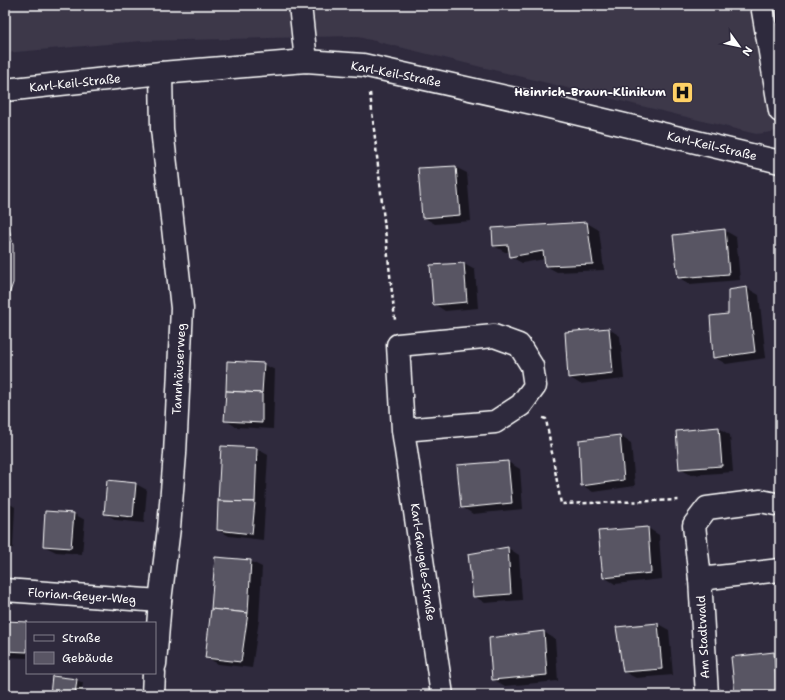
<svg xmlns="http://www.w3.org/2000/svg" width="785" height="700" viewBox="0 0 785 700" font-family="'Shantell Sans',sans-serif">
  <style>
    .built { fill: #3c3749 }
    .shadow { fill: #0007 }
    .building { fill: #595564; stroke: #fff }
    .lines { fill: none; stroke-linecap: round; stroke-linejoin: round }
    .minor-casing { stroke: #fff; stroke-width: 25 }
    .path { stroke: #fff; stroke-width: 2.5; stroke-dasharray: 4 3; stroke-linecap: butt }
    .minor { stroke: #2f2a3d; stroke-width: 22 }
    .tram { stroke: #fff; stroke-width: 1 }
    .labels { text-anchor: middle; stroke-width: 3; stroke-linejoin: round; paint-order: stroke }
    .street-label { font-size: 12px; fill: #fff; stroke: #2f2a3d }
    .poi-label { font-size: 12px; font-weight: bold; fill: #fff; stroke: #2f2a3d; text-anchor: end }
  </style>
  <rect width="100%" height="100%" fill="#2f2a3d"/>
  <filter id="ink" filterUnits="userSpaceOnUse"><feTurbulence type="fractalNoise" baseFrequency=".025" numOctaves="2"/><feDisplacementMap in="SourceGraphic" scale="8" xChannelSelector="R" yChannelSelector="G"/><feConvolveMatrix kernelMatrix="1 2 1 2 8 2 1 2 1" color-interpolation-filters="sRGB"/></filter>
  <g filter="url(#ink)">
    <polygon class="built" points="5,5 780,5 780,131 756,134 354,36 142,41 5,53"/>
    <g class="shadow">
      <polygon points="455,167 467,173 471,221 435,224 423,217"/>
      <polygon points="587,223 599,230 604,270 557,272 546,266 545,259 522,263 511,257 510,252 505,252 494,246"/>
      <polygon points="724,230 736,237 740,280 690,284 679,278"/>
      <polygon points="464,264 475,270 478,308 445,311 434,304"/>
      <polygon points="747,288 759,295 766,358 726,364 714,357 729,314 729,291"/>
      <polygon points="609,329 620,336 624,379 580,384 569,377"/>
      <polygon points="263,364 275,370 273,429 236,427 225,420"/>
      <polygon points="719,428 730,435 733,472 691,475 680,469"/>
      <polygon points="620,436 631,443 635,486 593,492 582,485"/>
      <polygon points="257,449 268,455 263,540 229,536 218,530"/>
      <polygon points="508,462 520,469 523,509 473,514 462,507"/>
      <polygon points="107,481 136,484 147,490 144,523 116,520 105,513"/>
      <polygon points="5,501 15,507 13,548 5,548"/>
      <polygon points="74,514 85,520 82,554 56,552 44,546"/>
      <polygon points="648,528 659,535 662,579 615,584 604,577"/>
      <polygon points="508,548 519,555 522,600 485,603 474,596"/>
      <polygon points="250,561 262,567 259,620 252,668 218,664 206,657"/>
      <polygon points="5,622 29,623 27,623 27,658 5,657"/>
      <polygon points="658,624 669,630 673,675 636,678 624,672"/>
      <polygon points="544,632 555,639 558,681 505,686 493,679"/>
      <polygon points="774,653 780,657 780,695 736,695"/>
      <polygon points="53,677 77,680 83,683 81,695 51,695"/>
    </g>
    <g class="building">
      <rect x="777" y="5" width="3" height="18"/>
      <polygon points="456,166 460,215 422,218 418,168"/>
      <polygon points="587,222 593,264 545,266 543,251 510,257 508,245 493,246 492,228"/>
      <polygon points="725,229 729,274 678,278 673,235"/>
      <polygon points="464,263 467,302 433,305 430,265"/>
      <polygon points="747,287 755,352 713,358 710,316 728,314 728,290"/>
      <polygon points="609,328 613,373 568,378 565,332"/>
      <polygon points="227,361 264,363 262,393 226,391"/>
      <polygon points="226,391 262,393 262,423 224,421"/>
      <polygon points="719,427 722,466 679,469 676,431"/>
      <polygon points="620,435 624,480 581,486 579,440"/>
      <polygon points="221,446 257,448 255,502 218,501"/>
      <polygon points="508,461 512,503 461,508 457,465"/>
      <polygon points="107,480 136,483 133,517 104,514"/>
      <polygon points="218,501 255,502 252,534 217,530"/>
      <polygon points="45,511 74,513 71,548 43,546"/>
      <polygon points="648,527 651,573 603,578 598,531"/>
      <polygon points="508,547 511,594 473,597 468,554"/>
      <polygon points="215,557 251,560 248,613 211,609"/>
      <polygon points="211,609 248,613 241,662 205,658"/>
      <polygon points="5,621 28,622 27,623 27,652 5,651"/>
      <polygon points="658,623 662,669 623,672 616,627"/>
      <polygon points="544,631 547,675 492,680 489,638"/>
      <polygon points="774,652 777,695 735,695 731,657"/>
      <polygon points="52,676 77,679 75,695 50,695"/>
    </g>
    <g class="lines">
      <defs>
        <g id="minor">
          <polyline points="300,5 306,61"/>
          <polyline points="762,5 780,111"/>
          <polyline points="5,90 161,73 306,61 363,65 537,104 780,162"/>
          <polyline points="403,430 495,422 521,405 535,386 532,366 519,345 494,336 398,345 403,430 442,695"/>
          <polyline points="700,579 780,570"/>
          <polyline points="5,590 160,601"/>
          <polyline points="155,664 160,601 169,528 175,454 182,308 162,129 161,73"/>
          <polyline points="153,695 154,673"/>
          <polyline points="707,695 700,579 694,525 707,508 761,501 780,505"/>
        </g>
      </defs>
      <use href="#minor" class="minor-casing"/>
      <g class="path">
        <polyline points="370,93 395,320"/>
        <polyline points="543,418 546,419 561,504 680,500"/>
      </g>
      <use href="#minor" class="minor"/>
      <polyline class="tram" points="5,212 13,245 13,283 5,306"/>
    </g>
  </g>
  <defs>
    <symbol id="hospital-square" viewBox="-11 -11 22 22"><rect x="-9" y="-9" width="18" height="18" rx="4" fill="#ffd166" stroke="#2f2a3d"/><path d="M-5-5h3v3.5h4V-5h3V5h-3V1.5h-4V5h-3Z" fill="#111"/></symbol>
  </defs>
  <g fill-rule="evenodd">
    <use href="#hospital-square" x="670" y="80" width="25" height="25"/>
  </g>
  <g class="labels">
    <g class="street-label">
      <text transform="translate(396 74) rotate(11)" y="4">Karl-Keil-Straße</text>
      <text transform="translate(75 83) rotate(-6)" y="4">Karl-Keil-Straße</text>
      <text transform="translate(712 146) rotate(13)" y="4">Karl-Keil-Straße</text>
      <text transform="translate(179 369) rotate(-87)" y="4">Tannhäuserweg</text>
      <text transform="translate(423 562) rotate(82)" y="4">Karl-Gaugele-Straße</text>
      <text transform="translate(82 596) rotate(4)" y="4">Florian-Geyer-Weg</text>
      <text transform="translate(703 637) rotate(-93)" y="4">Am Stadtwald</text>
    </g>
    <g class="poi-label">
      <text x="666" y="96">Heinrich-Braun-Klinikum</text>
    </g>
  </g>
  <rect width="785" height="700" fill="none" stroke="#2f2a3d" stroke-width="20"/>
  <rect x="10" y="10" width="765" height="680" fill="none" stroke="#fff" stroke-width="1.5" filter="url(#ink)"/>
  <rect x="26" y="622" width="130" height="52" fill="#2f2a3d" stroke="#827f8b"/>
  <rect x="34" y="635" width="20" height="6" fill="#2f2a3d" stroke="#827f8b"/>
  <text x="62" y="642" font-size="12" fill="#ffffff">Straße</text>
  <rect x="34" y="652" width="20" height="12" fill="#595564" stroke="#827f8b"/>
  <text x="62" y="662" font-size="12" fill="#ffffff">Gebäude</text>
  <g transform="translate(739 46) rotate(123)" stroke="#2f2a3d" stroke-width="3" paint-order="stroke">
  <path d="M0-3L7 15L0 10L-7 15Z" fill="#ffffff"/>
  <text y="-6" font-size="11" font-weight="bold" text-anchor="middle" fill="#ffffff">N</text>
  </g>
</svg>
